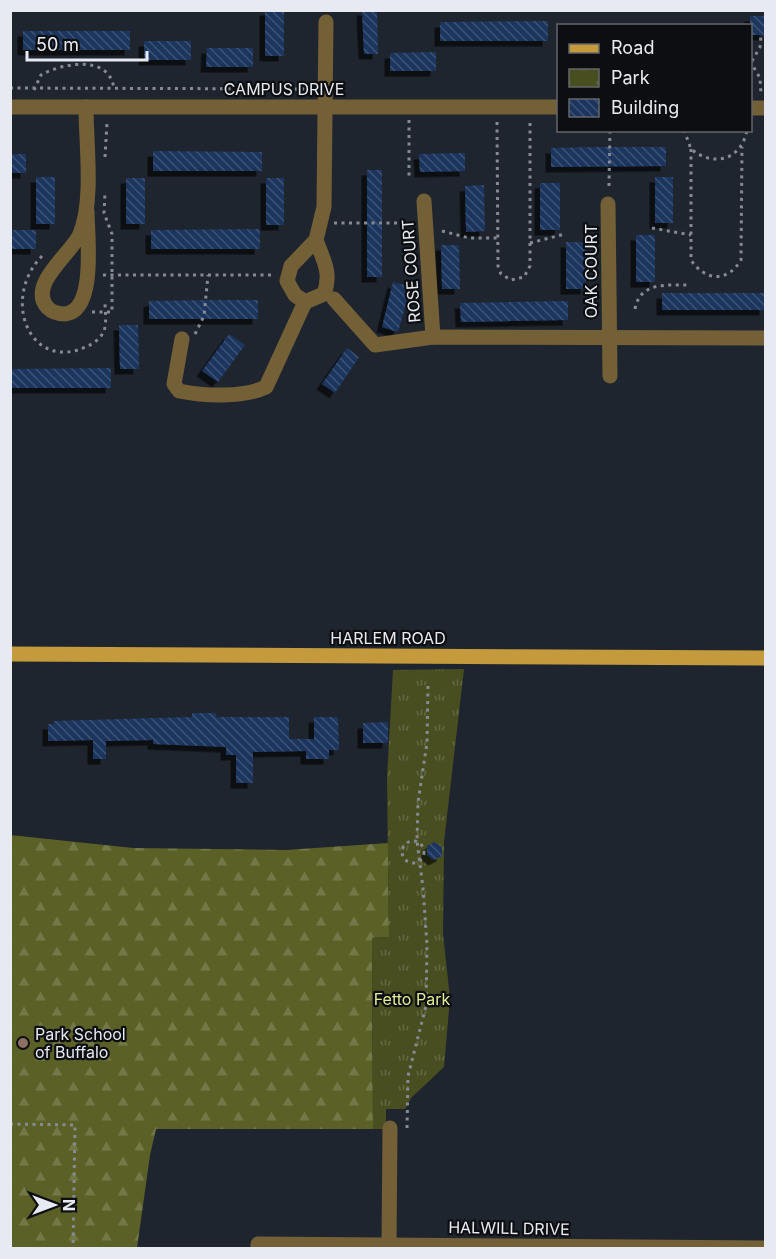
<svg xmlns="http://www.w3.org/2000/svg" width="776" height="1259" viewBox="0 0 776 1259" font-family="Inter,sans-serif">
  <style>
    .forest { fill: url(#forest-firs) }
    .park { fill: url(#park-tufts) }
    .building { fill: url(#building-back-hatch); filter: url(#shadow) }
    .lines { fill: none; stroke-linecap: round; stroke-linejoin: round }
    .path { stroke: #868b93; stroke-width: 3; stroke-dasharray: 3 4.5; stroke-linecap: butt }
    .minor { stroke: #746037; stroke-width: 15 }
    .major { stroke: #c49a3d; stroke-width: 15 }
    .education-dot { fill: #8d6e63; stroke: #0c0e12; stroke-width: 2 }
    .labels { text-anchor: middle; stroke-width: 4.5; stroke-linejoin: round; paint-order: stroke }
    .street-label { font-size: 16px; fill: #e7ebf1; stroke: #0c0e12 }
    .park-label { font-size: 16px; fill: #e3ed95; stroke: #0c0e12 }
    .poi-label { font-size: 16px; fill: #e7ebf1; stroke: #0c0e12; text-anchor: start }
  </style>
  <defs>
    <pattern id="forest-firs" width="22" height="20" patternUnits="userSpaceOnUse" patternTransform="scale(1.5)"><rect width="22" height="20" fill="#5b6126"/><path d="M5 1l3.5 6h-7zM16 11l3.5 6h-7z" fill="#737846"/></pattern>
    <pattern id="park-tufts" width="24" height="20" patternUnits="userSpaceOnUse" patternTransform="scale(1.5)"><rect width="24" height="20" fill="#494e21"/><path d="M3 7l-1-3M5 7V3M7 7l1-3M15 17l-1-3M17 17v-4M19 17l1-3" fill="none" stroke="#636842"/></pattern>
    <pattern id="building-back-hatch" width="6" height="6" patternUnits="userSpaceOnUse" patternTransform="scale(1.5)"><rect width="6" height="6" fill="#1c355f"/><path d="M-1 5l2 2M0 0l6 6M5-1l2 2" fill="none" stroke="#3d5276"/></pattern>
    <filter id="shadow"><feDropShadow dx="-5.5" dy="5.5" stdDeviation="0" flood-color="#0009"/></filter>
  </defs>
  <rect width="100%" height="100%" fill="#1f252e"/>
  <polygon class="forest" points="10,835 133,848 286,850 388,843 389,937 372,938 373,1129 156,1129 150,1155 137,1248 11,1248"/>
  <polygon class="park" points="464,669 444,842 443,934 450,998 444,1067 411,1098 405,1109 386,1109 386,1129 373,1129 372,938 389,937 387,778 393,670"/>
  <g class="building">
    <rect x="265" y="10" width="19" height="46"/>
    <polygon points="362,10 377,10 378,54 364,54"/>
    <rect x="750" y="16" width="15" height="19"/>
    <polygon points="548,21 548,41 440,41 440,22"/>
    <rect x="23" y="31" width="107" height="19"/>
    <rect x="144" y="41" width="47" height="19"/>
    <polygon points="207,48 253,48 253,67 206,67"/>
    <polygon points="436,52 436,71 390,71 390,53"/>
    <polygon points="598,147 666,147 666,166 551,167 551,148"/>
    <polygon points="153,151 262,152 262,171 153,171"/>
    <polygon points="465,153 465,171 420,172 419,154"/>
    <rect x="10" y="154" width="16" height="19"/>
    <rect x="367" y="170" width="15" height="107"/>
    <rect x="36" y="177" width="19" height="47"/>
    <rect x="655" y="177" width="18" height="46"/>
    <rect x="126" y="178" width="19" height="46"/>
    <rect x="266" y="178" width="18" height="47"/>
    <rect x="540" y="183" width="20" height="47"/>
    <polygon points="484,185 485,231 466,232 465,186"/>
    <polygon points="260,229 260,249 151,249 151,230"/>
    <rect x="10" y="230" width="26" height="19"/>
    <rect x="636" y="235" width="19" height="47"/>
    <rect x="566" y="242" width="20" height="47"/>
    <polygon points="441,245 459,245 460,289 442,289"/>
    <polygon points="393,282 411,287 398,332 382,327"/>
    <rect x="662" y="293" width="103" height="17"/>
    <polygon points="212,300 258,300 258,319 149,319 149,301"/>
    <polygon points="568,301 568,320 461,322 460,303"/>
    <polygon points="119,325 138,325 139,369 120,369"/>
    <polygon points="229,334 245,345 218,382 202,371"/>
    <polygon points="347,348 359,357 335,393 322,384"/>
    <polygon points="111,368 111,388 10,388 10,369"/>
    <polygon points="192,713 216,713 216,717 289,717 289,739 314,739 314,717 338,717 339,750 329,750 329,759 306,759 306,751 253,752 253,783 236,783 236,755 226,755 226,747 153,744 153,740 106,741 106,759 93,759 93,740 48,741 48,724 54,724 54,721 192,717"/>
    <polygon points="388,722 388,743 363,743 363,723"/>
    <polygon points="434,842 442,847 442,856 434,860 427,855 427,846"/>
  </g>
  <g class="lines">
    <g class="path">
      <polyline points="750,61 760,78 761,94"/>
      <polyline points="752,61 760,47 761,35"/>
      <polyline points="10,88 312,89"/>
      <path d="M 34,90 L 41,75 C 62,63 110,54 114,89"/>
      <polyline points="409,120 409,177"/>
      <polyline points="497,122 498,266 501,274 511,280 524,277 530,266 530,122"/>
      <path d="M 684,130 L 691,149 C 713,167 741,161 747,130"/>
      <path d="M 691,149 L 691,260 C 705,281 727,283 741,260 L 742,147"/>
      <polyline points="105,157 107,123"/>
      <polyline points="609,186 610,130"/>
      <polyline points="334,223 405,223"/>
      <polyline points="652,228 691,235"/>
      <polyline points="442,231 469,238 498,238"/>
      <polyline points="530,243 565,234"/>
      <path d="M 42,256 C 0,299 30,374 88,346 C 94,343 101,338 104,331 C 107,322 105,311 105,303"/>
      <polyline points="103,275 273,275"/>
      <path d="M 635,309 C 640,282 666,285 688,285"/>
      <polyline points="92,312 112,312 112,234 104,213 105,193"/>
      <polyline points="195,334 204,316 208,275"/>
      <circle cx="413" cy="852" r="11"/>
      <polyline points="10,1124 75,1125 73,1248"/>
      <polyline points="407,1128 408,1076 426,1006 427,945 423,888 417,841 418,802 427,743 428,685"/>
    </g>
    <g class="minor">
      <polyline points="10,107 558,107"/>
      <path d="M 86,107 C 86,145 94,200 80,234 C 73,252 26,285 48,308 C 53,313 59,314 65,314 C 97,311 87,234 87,211"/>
      <polyline points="750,108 766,108"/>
      <polyline points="424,201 433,337"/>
      <polyline points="608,204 610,376"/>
      <path d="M 316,240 C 323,260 332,272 324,294 L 305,302 L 295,295 L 287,281 L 291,266 L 316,240 L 324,207 L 326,22"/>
      <polyline points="334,299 375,345 433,337 766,338"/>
      <path d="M 182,339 L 174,384 L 179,391 C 204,396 243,398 266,387 L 305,302"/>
      <polyline points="389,1245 390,1128"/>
      <polyline points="258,1248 258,1244 766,1248"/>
    </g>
    <polyline class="major" points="10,654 766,658"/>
  </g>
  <circle class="education-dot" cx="23" cy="1043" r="6"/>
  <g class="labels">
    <g class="street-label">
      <text x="284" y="95">CAMPUS DRIVE</text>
      <text transform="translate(411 271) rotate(-94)" y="6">ROSE COURT</text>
      <text transform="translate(591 271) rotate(-90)" y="6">OAK COURT</text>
      <text x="388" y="644">HARLEM ROAD</text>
      <text transform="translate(509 1228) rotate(1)" y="6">HALWILL DRIVE</text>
    </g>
    <g class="park-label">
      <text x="412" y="1005">Fetto Park</text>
    </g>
    <g class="poi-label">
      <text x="35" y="1040">Park School<tspan x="35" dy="18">of Buffalo</tspan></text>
    </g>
  </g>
  <rect width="776" height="1259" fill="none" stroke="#e7ebf1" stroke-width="24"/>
  <rect x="557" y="24" width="195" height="108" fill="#0c0e12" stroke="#64666b" stroke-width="1.5"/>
  <rect x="569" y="44" width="30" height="9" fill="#c49a3d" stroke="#64666b" stroke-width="1.5"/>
  <text x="611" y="54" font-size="18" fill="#e7ebf1">Road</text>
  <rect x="569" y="69" width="30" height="18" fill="url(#park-tufts)" stroke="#64666b" stroke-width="1.5"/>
  <text x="611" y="84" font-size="18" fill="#e7ebf1">Park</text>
  <rect x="569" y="99" width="30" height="18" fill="url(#building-back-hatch)" stroke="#64666b" stroke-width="1.5"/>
  <text x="611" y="114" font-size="18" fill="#e7ebf1">Building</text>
  <g transform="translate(54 1205) rotate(90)" stroke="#0c0e12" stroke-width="4.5" paint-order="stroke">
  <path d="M0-4.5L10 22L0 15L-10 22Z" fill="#e7ebf1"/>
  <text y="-9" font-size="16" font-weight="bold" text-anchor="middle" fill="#e7ebf1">N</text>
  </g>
  <path d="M27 51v9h120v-9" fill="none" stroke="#e7ebf1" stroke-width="3"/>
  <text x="36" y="51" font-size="18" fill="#e7ebf1" stroke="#0c0e12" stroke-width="4.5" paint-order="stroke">50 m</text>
</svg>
